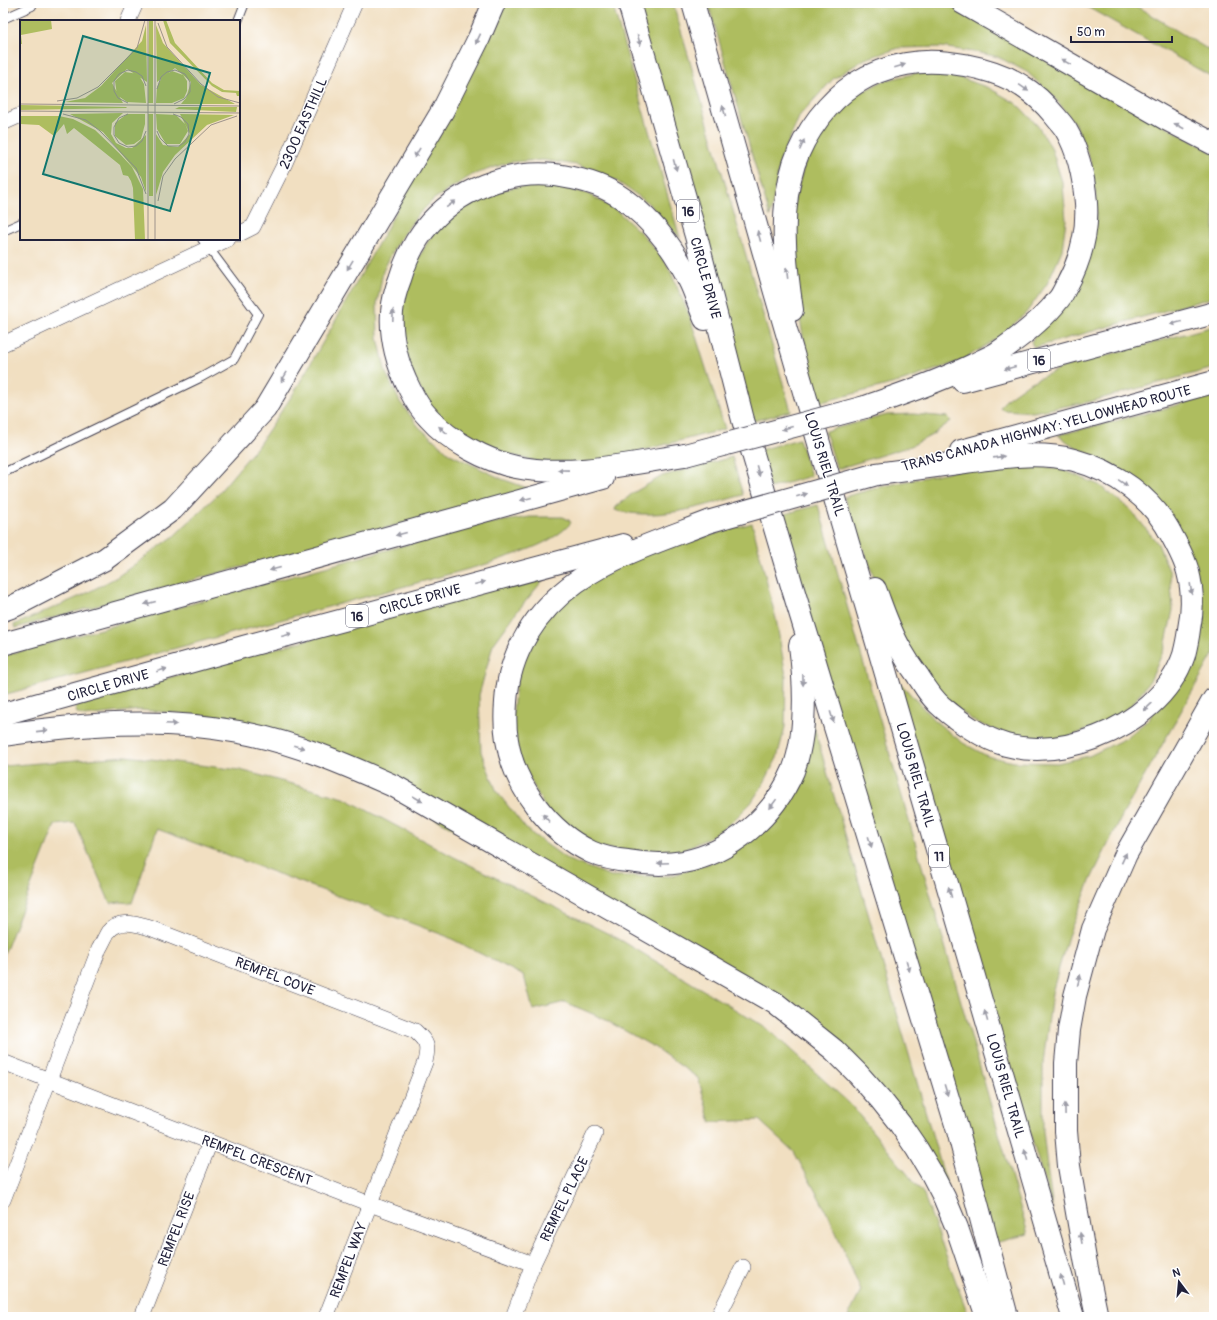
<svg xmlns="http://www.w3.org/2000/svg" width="1217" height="1320" viewBox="0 0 1217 1320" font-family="Pangolin,sans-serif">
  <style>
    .green { fill: #aebd5f; stroke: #68704d }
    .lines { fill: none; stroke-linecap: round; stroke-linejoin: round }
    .service-casing { stroke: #413e4f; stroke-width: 10 }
    .minor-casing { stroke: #413e4f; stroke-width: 16 }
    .motorway-casing { stroke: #413e4f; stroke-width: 24 }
    .service { stroke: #fff; stroke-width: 8 }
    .minor { stroke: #fff; stroke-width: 15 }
    .motorway { stroke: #fff; stroke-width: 22 }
    .motorway-bridge-casing { stroke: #413e4f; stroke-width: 24; stroke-linecap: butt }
    .motorway-bridge { stroke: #fff; stroke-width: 22 }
    .oneway { fill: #9c9ca7 }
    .labels { text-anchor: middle; stroke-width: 3; stroke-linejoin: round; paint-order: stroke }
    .shield { fill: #fff; stroke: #646476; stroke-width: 1 }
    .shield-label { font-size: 13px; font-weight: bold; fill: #22223b }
    .street-label { font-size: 14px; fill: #22223b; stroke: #fff }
    .inset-road { fill: none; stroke: #9e938b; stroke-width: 1 }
    .view { fill: #0f766e; fill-opacity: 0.15; stroke: #0f766e; stroke-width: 2 }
    .inset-edge { fill: none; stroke: #22223b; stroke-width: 2 }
  </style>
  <rect width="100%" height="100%" fill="#fff"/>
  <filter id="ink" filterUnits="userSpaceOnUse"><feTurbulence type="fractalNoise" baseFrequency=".025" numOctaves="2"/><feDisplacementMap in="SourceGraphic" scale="8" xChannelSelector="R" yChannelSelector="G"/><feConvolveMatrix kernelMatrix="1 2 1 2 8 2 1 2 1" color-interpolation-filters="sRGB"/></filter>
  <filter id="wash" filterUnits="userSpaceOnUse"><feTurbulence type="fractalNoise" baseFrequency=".012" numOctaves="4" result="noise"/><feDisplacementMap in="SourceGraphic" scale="16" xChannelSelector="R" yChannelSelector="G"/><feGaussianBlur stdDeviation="0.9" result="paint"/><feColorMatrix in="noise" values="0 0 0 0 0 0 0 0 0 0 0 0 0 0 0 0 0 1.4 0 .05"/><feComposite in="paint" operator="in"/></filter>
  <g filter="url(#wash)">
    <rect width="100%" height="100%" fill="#f1dfc1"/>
    <g class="green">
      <polygon points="502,3 612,3 680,238 647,202 615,180 577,165 543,160 510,162 472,175 434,199 416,217 396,245 383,271 377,304 378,338 386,373 400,402 419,427 450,454 502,479 530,489 15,628 14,625 83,595 117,577 174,536 216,496 257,447 293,394 334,323 388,226 492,31"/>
      <polygon points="633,3 673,3 791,411 750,422"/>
      <polygon points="708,3 946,3 1024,48 1214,153 1214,297 1036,347 1033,346 1031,342 1096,226 1096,197 1091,162 1076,125 1054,97 1027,72 998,57 980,53 941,47 899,48 865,59 833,79 800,115 780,161 770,217"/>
      <polygon points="1080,3 1131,3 1214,53 1214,78"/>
      <polygon points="921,72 956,76 989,88 1017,104 1037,125 1051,147 1063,185 1066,220 1062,250 1047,284 1026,313 998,338 961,361 903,381 818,403 809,368 799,314 792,210 805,162 822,129 854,96 883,81"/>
      <polygon points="553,185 586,193 615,209 644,236 667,264 689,314 725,429 598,462 555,466 479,447 435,417 401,353 402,288 440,220 491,192 517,187"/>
      <polygon points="1214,326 1214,368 1088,402 1033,412 1004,410 1000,408 1003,403 1008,398 1029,383 1064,367"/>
      <polygon points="1214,395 1214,653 1122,816 1091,879 1068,936 1052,993 1043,1063 1043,1131 1047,1166 1053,1210 892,674 934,720 963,743 987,756 1014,762 1057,763 1089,756 1126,738 1149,719 1199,619 1136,480 1072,445 1058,435 1140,415"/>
      <polygon points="913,414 948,417 950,419 951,421 932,435 911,446 837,469 825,431 887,415"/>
      <polygon points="799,439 811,476 770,488 759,450"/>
      <path d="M 732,457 L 743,495 C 707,505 668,518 630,513 C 625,512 620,512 615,510 L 616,507 L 633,493 L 662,476 Z"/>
      <polygon points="1022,463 1061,469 1099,485 1131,510 1158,544 1170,573 1173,610 1165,647 1151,679 1131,706 1102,724 1068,737 1039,741 1013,737 975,722 942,696 894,630 844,497 880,487 971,467"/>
      <polygon points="818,505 1028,1234 991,1244 777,516"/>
      <path d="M 530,517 L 563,517 L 569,520 L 571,523 C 550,546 516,553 487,564 L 3,695 L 3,656 L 477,525 Z"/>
      <polygon points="752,523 776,619 786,676 785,727 777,758 764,783 751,803 731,823 707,839 681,850 656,854 595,847 550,817 510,741 519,653 563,596 641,556"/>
      <polygon points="548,574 516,613 493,645 479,695 481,752 497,792 527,830 568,860 611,876 670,876 719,860 759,831 810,713 956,1217 829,1041 283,732 221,717 140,710 84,716 77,713 75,707 83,701"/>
      <polygon points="126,756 240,770 344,798 454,857 619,939 769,1030 850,1104 923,1193 969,1317 848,1317 861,1291 829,1216 794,1152 759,1120 711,1122 698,1078 654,1047 602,1018 565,1002 533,1010 524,976 446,936 157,829 132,903 120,902 110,903 75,823 55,825 4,955 3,954 3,766"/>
    </g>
  </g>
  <g filter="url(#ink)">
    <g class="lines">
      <defs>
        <g id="service">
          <polyline points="3,19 32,6 33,3"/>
          <polyline points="238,21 245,3"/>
          <polyline points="3,231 21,223"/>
          <polyline points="3,473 200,378 234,359 258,314 202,239"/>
        </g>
        <g id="minor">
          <polyline points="128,21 136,3"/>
          <polyline points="3,123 21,115"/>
          <polyline points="239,234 253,227 284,165 355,3"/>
          <polyline points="3,344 228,239"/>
          <path d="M 3,1062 L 49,1080 L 99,949 C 102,944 105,937 108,932 C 119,918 136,924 150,928 L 415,1031 C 427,1042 429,1046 425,1062 L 326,1317"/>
          <polyline points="3,1200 49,1080 370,1204 533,1264 513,1317"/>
          <polyline points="533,1264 595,1134"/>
          <polyline points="142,1317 210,1142"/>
          <polyline points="718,1317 743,1267"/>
        </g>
        <g id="motorway">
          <polyline points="629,3 696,236 743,420 792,586 958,1131 1007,1317"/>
          <polyline points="693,3 775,292 1073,1317"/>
          <polyline points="963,3 1166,119 1214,144"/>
          <path d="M 792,310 C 785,262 779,211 794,164 C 805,132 828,101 856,83 C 870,74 890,67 906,64 C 940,57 993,67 1022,86 C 1035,94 1046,105 1055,116 C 1059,121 1063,125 1066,130 C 1079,152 1084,179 1086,203 C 1088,232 1081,259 1067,285 C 1064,290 1062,296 1058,300 C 1042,321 1019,338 997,353 C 990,357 981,361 973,365 C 938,382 902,394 865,407"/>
          <polyline points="963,381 1214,313"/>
          <polyline points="961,451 1214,382"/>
          <path d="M 685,455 C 633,463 568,478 516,467 C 487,461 449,441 429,418 C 421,410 415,400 410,390 C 398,367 390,338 392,312 C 393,301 396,289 400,279 C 406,259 415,239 430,223 C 465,184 521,166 572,178 C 593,182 613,190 630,204 C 656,225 677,253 691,284 C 696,295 700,308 705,319"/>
          <path d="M 711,521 C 665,539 616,554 576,582 C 536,611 509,652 506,702 C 505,715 505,728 507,740 C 514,786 549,832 591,852 C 602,857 615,860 628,861 C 645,864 665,865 683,862 C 731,853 774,816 793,771 C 807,734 805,684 800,645"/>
          <path d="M 875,589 C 883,610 890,632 901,650 C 906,659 912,668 918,676 C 925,687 932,699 942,707 C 959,722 985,739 1006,745 C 1036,753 1068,748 1097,737 C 1134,723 1171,694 1184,655 C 1186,647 1188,638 1189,629 C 1193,610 1193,591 1188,572 C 1185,560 1178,547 1172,536 C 1153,498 1115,471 1074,460 C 1039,451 1000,457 965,462 C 935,466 906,470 877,474"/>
          <polyline points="3,610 14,606 105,559 173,509 265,409 443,110 479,38 494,3"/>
          <polyline points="3,644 603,478"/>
          <polyline points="3,714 243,647 623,545"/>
          <path d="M 3,735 C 81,724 161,717 239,732 C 294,742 345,764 396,787 L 775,1003 L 834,1050 L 858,1074 L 881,1100 L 900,1124 L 917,1149 L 932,1174 L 944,1197 L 957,1228 L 987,1317"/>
          <polyline points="1097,1317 1085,1259 1069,1166 1066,1131 1066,1063 1069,1030 1075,996 1093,929 1126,854 1214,699"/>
        </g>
      </defs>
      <use href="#service" class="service-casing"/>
      <use href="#minor" class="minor-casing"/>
      <use href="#motorway" class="motorway-casing"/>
      <use href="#service" class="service"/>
      <use href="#minor" class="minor"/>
      <use href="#motorway" class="motorway"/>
      <defs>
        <g id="motorway-bridge">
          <polyline points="685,455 865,407"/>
          <polyline points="711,521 877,474"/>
        </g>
      </defs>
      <use href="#motorway-bridge" class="motorway-bridge-casing"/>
      <use href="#motorway-bridge" class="motorway-bridge"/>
    </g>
    <defs><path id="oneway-solid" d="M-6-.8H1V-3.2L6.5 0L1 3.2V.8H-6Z"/></defs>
    <g class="oneway">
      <use href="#oneway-solid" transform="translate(478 39) rotate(115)"/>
      <use href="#oneway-solid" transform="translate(639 40) rotate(74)"/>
      <use href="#oneway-solid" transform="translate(1066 62) rotate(-151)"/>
      <use href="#oneway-solid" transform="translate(900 66) rotate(-17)"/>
      <use href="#oneway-solid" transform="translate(1024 88) rotate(35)"/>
      <use href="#oneway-solid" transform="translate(724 111) rotate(-106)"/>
      <use href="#oneway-solid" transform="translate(1179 126) rotate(-152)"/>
      <use href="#oneway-solid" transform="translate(802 145) rotate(-67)"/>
      <use href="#oneway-solid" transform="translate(417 153) rotate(121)"/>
      <use href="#oneway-solid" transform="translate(675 165) rotate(74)"/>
      <use href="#oneway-solid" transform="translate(451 204) rotate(-36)"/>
      <use href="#oneway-solid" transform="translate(759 236) rotate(-106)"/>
      <use href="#oneway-solid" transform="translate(350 265) rotate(121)"/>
      <use href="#oneway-solid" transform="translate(787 273) rotate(-97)"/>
      <use href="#oneway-solid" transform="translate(393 315) rotate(-88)"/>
      <use href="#oneway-solid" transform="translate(1176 323) rotate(165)"/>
      <use href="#oneway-solid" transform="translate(1010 368) rotate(165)"/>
      <use href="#oneway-solid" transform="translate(284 377) rotate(121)"/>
      <use href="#oneway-solid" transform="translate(787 428) rotate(165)"/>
      <use href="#oneway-solid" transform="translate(443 430) rotate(-140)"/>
      <use href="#oneway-solid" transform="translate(999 457) rotate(-8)"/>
      <use href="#oneway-solid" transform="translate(563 470) rotate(-179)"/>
      <use href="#oneway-solid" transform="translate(758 471) rotate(74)"/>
      <use href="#oneway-solid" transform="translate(1123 483) rotate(34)"/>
      <use href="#oneway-solid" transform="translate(802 495) rotate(-16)"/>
      <use href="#oneway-solid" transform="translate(526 499) rotate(165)"/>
      <use href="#oneway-solid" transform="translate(401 534) rotate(165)"/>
      <use href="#oneway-solid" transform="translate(275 569) rotate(165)"/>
      <use href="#oneway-solid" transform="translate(480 583) rotate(-15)"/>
      <use href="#oneway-solid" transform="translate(1191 589) rotate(82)"/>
      <use href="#oneway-solid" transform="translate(150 603) rotate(165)"/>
      <use href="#oneway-solid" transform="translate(287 635) rotate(-15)"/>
      <use href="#oneway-solid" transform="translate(162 670) rotate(-16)"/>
      <use href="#oneway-solid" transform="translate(803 680) rotate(89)"/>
      <use href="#oneway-solid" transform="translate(1148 707) rotate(137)"/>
      <use href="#oneway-solid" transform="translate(832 717) rotate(73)"/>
      <use href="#oneway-solid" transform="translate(171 724) rotate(3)"/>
      <use href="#oneway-solid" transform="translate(42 731) rotate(-6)"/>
      <use href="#oneway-solid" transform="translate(299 747) rotate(16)"/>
      <use href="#oneway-solid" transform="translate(418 799) rotate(30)"/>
      <use href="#oneway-solid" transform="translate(773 804) rotate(126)"/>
      <use href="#oneway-solid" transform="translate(546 818) rotate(-132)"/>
      <use href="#oneway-solid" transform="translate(870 842) rotate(73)"/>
      <use href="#oneway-solid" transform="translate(1124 858) rotate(-65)"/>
      <use href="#oneway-solid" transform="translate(663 863) rotate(177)"/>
      <use href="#oneway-solid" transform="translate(950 892) rotate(-106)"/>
      <use href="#oneway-solid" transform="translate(908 966) rotate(73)"/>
      <use href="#oneway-solid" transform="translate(1079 980) rotate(-75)"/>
      <use href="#oneway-solid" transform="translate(986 1016) rotate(-106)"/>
      <use href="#oneway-solid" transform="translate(946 1090) rotate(73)"/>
      <use href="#oneway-solid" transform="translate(1065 1109) rotate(-91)"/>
      <use href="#oneway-solid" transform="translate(1026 1155) rotate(-106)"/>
      <use href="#oneway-solid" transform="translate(1081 1238) rotate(-100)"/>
      <use href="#oneway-solid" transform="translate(1062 1280) rotate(-106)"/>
    </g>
  </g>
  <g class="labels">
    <g class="shield">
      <rect x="677" y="200" width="22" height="22" rx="3"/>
      <rect x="1028" y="349" width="22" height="22" rx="3"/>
      <rect x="346" y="605" width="22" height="22" rx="3"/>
      <rect x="929" y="845" width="20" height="22" rx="3"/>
    </g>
    <g class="shield-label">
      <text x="688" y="216">16</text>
      <text x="1039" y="365">16</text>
      <text x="357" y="621">16</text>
      <text x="939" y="861">11</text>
    </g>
    <g class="street-label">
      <text transform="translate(303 123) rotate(-66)" y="5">2300 EASTHILL</text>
      <text transform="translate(706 278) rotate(75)" y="5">CIRCLE DRIVE</text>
      <text transform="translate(1046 428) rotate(-15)" y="5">TRANS CANADA HIGHWAY: YELLOWHEAD ROUTE</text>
      <text transform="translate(825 464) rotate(73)" y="5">LOUIS RIEL TRAIL</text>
      <text transform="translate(420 599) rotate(-15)" y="5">CIRCLE DRIVE</text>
      <text transform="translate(108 685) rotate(-16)" y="5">CIRCLE DRIVE</text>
      <text transform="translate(916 775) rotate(74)" y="5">LOUIS RIEL TRAIL</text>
      <text transform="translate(275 976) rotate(21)" y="5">REMPEL COVE</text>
      <text transform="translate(1006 1086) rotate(74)" y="5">LOUIS RIEL TRAIL</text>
      <text transform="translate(257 1160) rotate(21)" y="5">REMPEL CRESCENT</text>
      <text transform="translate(564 1199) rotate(-64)" y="5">REMPEL PLACE</text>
      <text transform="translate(176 1229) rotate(-69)" y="5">REMPEL RISE</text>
      <text transform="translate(348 1260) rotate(-69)" y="5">REMPEL WAY</text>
    </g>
  </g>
  <g transform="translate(20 20)">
    <rect width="220" height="220" fill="#f1dfc1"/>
    <path d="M 0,0 L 31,0 L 32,9 L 1,15 L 2,24 L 0,24 ZM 129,0 L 133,0 L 133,83 L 128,83 ZM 143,0 L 146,0 L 155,23 L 192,63 L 204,70 L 220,71 L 220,76 L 217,76 L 216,73 L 202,72 L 192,66 L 150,23 ZM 126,5 L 127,62 L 107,49 L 92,63 L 103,83 L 45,82 L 65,78 L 81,66 L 122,21 ZM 136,5 L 143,23 L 181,65 L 215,84 L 161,84 L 166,78 L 171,62 L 155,48 L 137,62 ZM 152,51 L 163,55 L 167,61 L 167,71 L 164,78 L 152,83 L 136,83 L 137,67 L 142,57 ZM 105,52 L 118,54 L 124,64 L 126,83 L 107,82 L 97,75 L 95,61 ZM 0,85 L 106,87 L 107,88 L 0,90 ZM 159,87 L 217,87 L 216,92 L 155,89 ZM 103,93 L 92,103 L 91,114 L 96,123 L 106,128 L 112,128 L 126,115 L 126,172 L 121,157 L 83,112 L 50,94 ZM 107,94 L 125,94 L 125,104 L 121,119 L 114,124 L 106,125 L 95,116 L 95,103 ZM 128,94 L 133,94 L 133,176 L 129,176 ZM 136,94 L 156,95 L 165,104 L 168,111 L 160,124 L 146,124 L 137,109 ZM 160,94 L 214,95 L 187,105 L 155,135 L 143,152 L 136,175 L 136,114 L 143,125 L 158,127 L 170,114 ZM 0,96 L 39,96 L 53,99 L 75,110 L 99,133 L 112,147 L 123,169 L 125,220 L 115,220 L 113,168 L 111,161 L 108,156 L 103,155 L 100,145 L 54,108 L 47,114 L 44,104 L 34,116 L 19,105 L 0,104 Z" fill="#aebd5f"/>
    <path class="inset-road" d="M 135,0 L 135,220M 138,3 L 147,27 L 181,64 L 198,77 L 220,83M 137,69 L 141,57 L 147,52 L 155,50 L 165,54 L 170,62 L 170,72 L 164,79 L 154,84M 37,81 L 57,78 L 78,67 L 117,28 L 125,0M 108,83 L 98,78 L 94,71 L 94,61 L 99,54 L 108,50 L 116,52 L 122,56 L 126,66M 0,84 L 220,86M 0,91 L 220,93M 43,94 L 66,100 L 80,111 L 116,148 L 126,174M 108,94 L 99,98 L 94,107 L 94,115 L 99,123 L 108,127 L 116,126 L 122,121 L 126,111M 137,111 L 140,118 L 148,126 L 159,126 L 165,122 L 169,114 L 168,104 L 161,97 L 153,94M 138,181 L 143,156 L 155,139 L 191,105 L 217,96M 128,220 L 128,0"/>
    <path class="view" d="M 63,16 L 190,53 L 150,191 L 23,154 Z"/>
    <rect width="220" height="220" class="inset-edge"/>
  </g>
  <rect width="1217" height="1320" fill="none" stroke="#fff" stroke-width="16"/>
  <g transform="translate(1179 1282) rotate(344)" stroke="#ffffff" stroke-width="3" paint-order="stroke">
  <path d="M0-3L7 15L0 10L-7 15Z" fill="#22223b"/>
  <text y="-6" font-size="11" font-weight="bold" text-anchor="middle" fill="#22223b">N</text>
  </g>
  <path d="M1071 36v6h101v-6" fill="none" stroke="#22223b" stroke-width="2"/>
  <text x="1077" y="36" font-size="12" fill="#22223b" stroke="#ffffff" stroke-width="3" paint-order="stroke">50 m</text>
</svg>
